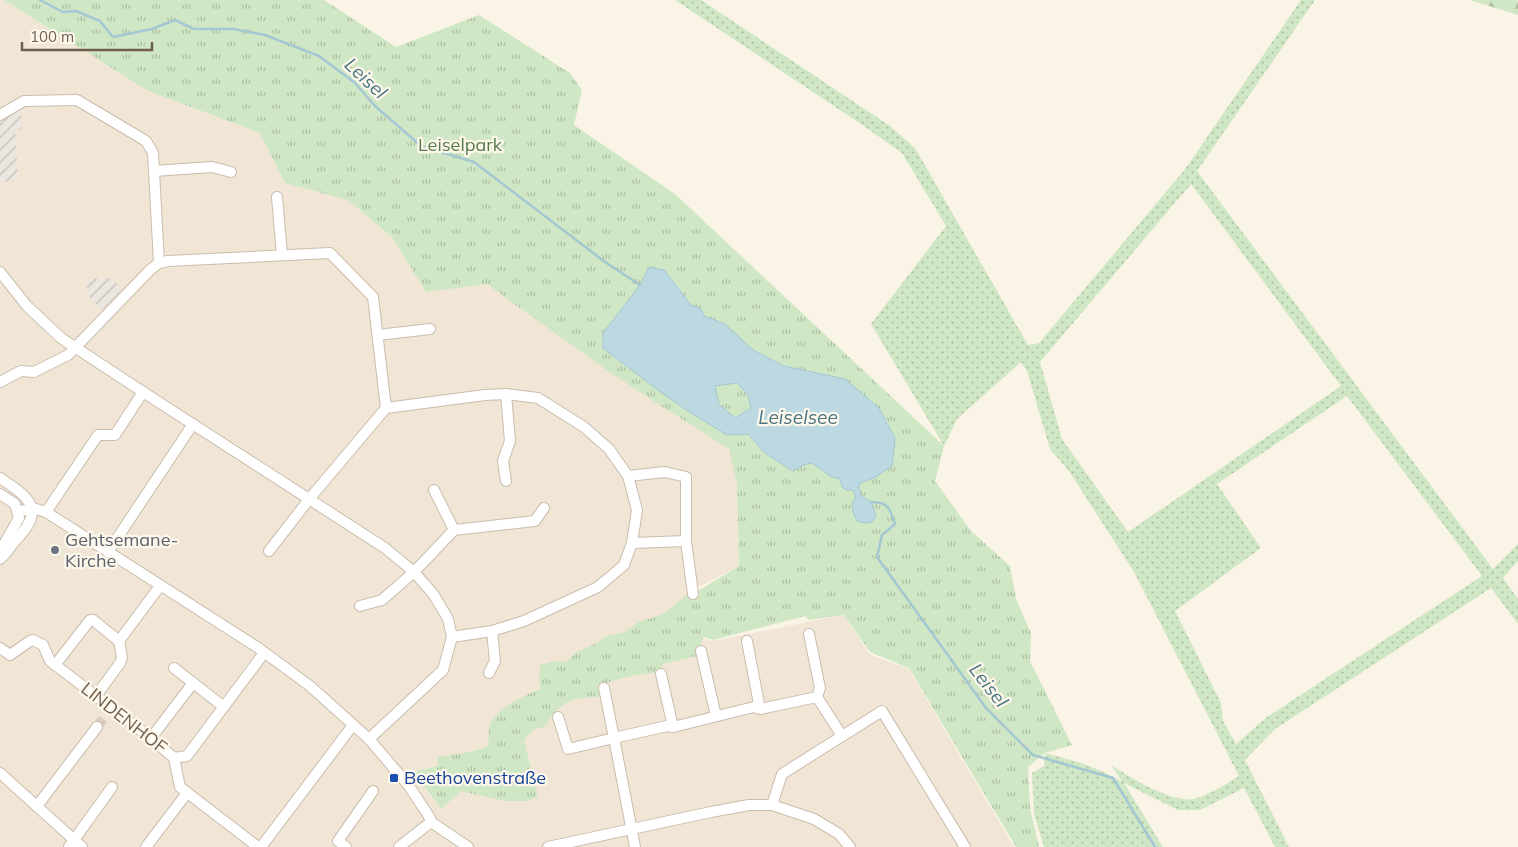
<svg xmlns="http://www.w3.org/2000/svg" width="1518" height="847" viewBox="0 0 1518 847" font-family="Mulish,sans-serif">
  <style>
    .residential { fill: #f1e6d5 }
    .industrial { fill: url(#industrial-furrows) }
    .grass { fill: url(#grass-dots); fill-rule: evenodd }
    .forest { fill: url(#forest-firs) }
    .park { fill: url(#park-tufts) }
    .water { fill: #bcd9e2; stroke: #a3c7d3; fill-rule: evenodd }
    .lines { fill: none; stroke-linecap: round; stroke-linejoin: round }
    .stream { stroke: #a3c7d3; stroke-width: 2.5 }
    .minor-tunnel { stroke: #d8cec0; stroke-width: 10; stroke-dasharray: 10 5; stroke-linecap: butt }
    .minor-casing { stroke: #cbbcad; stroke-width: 12 }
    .minor { stroke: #fff; stroke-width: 10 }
    .worship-dot { fill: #6b7280; stroke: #fdf8eb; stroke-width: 2 }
    .transit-dot { fill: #1a4fb4; stroke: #fdf8eb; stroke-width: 2 }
    .labels { text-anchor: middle; stroke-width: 4.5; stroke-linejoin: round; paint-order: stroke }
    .park-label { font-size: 18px; fill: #547b49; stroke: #fdf8eb }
    .worship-label { font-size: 18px; fill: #5b616d; stroke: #fdf8eb; text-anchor: start }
    .street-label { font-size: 18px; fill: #715d4d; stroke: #fdf8eb }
    .transit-label { font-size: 18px; fill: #164399; stroke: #fdf8eb; text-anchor: start }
    .water-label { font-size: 19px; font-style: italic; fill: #487483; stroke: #fdf8eb }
  </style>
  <defs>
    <pattern id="industrial-furrows" width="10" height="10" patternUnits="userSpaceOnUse" patternTransform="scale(1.25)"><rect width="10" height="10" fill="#ebe6df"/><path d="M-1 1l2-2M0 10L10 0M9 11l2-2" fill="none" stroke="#c3beb7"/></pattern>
    <pattern id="grass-dots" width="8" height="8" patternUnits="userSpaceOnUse" patternTransform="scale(1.25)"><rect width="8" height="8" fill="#d0e7c5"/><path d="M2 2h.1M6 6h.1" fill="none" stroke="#adbea2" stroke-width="1.8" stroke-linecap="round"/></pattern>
    <pattern id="forest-firs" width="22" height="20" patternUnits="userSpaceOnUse" patternTransform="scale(1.25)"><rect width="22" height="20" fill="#d0e7c5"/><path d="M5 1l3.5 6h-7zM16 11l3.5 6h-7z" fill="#adbea2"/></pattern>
    <pattern id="park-tufts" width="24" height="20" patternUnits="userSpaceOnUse" patternTransform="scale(1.25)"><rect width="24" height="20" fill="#d0e7c5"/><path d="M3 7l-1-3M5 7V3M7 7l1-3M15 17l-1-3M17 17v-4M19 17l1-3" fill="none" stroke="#adbea2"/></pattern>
  </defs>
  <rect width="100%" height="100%" fill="#faf4e6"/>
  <polygon class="residential" points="0,0 4,0 148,91 260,133 285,183 348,200 392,237 482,275 732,446 737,484 739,566 697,588 689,599 700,637 712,641 844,615 870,655 908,668 1014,847 0,847"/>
  <g class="industrial">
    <polygon points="21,111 22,129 15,130 18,181 0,182 0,121 11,112"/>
    <polygon points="112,278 122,290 102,310 88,295 86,279"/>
  </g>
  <path class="grass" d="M 675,0 L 701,0 L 890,126 L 915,148 L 1028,345 L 1039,343 L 1186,168 L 1301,0 L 1315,0 L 1197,171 L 1493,569 L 1518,544 L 1518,561 L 1503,578 L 1518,599 L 1518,624 L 1491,588 L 1275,729 L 1245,760 L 1289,847 L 1275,847 L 1244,788 L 1200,810 L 1178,810 L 1124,783 L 1163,847 L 1044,847 L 1034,814 L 1032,773 L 1044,766 L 1045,753 C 1073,760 1098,767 1122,782 L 1111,765 C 1130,777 1175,806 1197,798 C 1210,794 1228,783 1239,776 L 1134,572 L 1069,471 L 1050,449 L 1027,371 L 1021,362 L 957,419 L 944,446 L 871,324 L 946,226 L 902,153 L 861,124 ZM 1191,184 L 1341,386 L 1128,532 L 1062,439 L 1040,362 ZM 1347,396 L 1482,576 L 1267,717 L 1236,744 L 1223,721 L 1221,703 L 1175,611 L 1261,548 L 1217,484 Z"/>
  <polygon class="forest" points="1470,0 1516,0 1518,1 1518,15"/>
  <path class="park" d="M 4,0 L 324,0 L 396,47 L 479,15 L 570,73 L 582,90 L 574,125 L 675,194 L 944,446 L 935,481 L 971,531 L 1010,566 L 1016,599 L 1031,633 L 1030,661 L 1072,745 L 1045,753 L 1028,767 L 1030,807 L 1039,847 L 1016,847 L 909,668 L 870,652 L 844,615 L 809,620 L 805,616 L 713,640 L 703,637 L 698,656 L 663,664 L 658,673 L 635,675 L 606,683 L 601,696 C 573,700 560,698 546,726 L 533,730 L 524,740 L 538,797 L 527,801 L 503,801 L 461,791 L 441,809 L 414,772 L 437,766 L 438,757 C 455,754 473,753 488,746 C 489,739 488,728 491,722 C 496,709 528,693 541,689 L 539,682 L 540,665 L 555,661 L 566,662 L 577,652 L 597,643 L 607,636 L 624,632 L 639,622 L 665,613 L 686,595 L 693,594 L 739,566 L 737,484 L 729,449 L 655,402 L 605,369 L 487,284 L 426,292 L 392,237 L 348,200 L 285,183 L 260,133 L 148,91 Z"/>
  <path class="water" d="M 649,267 L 664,270 L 691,305 L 701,309 L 704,316 L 725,324 L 753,350 L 784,366 L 845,379 L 879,408 L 895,438 L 892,466 L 874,478 L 860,483 L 859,487 L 861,497 C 872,499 873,507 876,516 L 872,522 L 865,523 L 857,521 L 853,512 L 852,503 L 856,498 L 853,490 L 847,490 L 843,488 L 839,478 L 832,477 L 812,463 L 803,465 L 793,471 L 765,453 L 748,434 L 727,435 L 691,413 L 659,391 L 603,348 L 603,333 L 640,285 ZM 737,383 L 748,395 L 751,408 L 735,418 L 719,404 L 715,386 Z"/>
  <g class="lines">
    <g class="stream">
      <polyline points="40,0 63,12 76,11 100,21 113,37 152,29 175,20 194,29 233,29 265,35 319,56 355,83 375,106 421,146 474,162 605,262 640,285"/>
      <path d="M 871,502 C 889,502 890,509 895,524 L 882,535 L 877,557 L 986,708 L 1033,755 L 1113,778 L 1155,847"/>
    </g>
    <polyline class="minor-tunnel" points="97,727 105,716"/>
    <defs>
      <g id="minor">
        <polyline points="0,115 24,101 77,100 146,141 153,153 159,263"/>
        <polyline points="154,171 212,167 231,172"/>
        <polyline points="277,197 282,255"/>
        <polyline points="0,272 27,306 61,338 143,392 385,548 414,572 434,595 448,619 452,637 443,670 369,739"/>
        <polyline points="378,335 430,329"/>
        <polyline points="0,382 21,371 34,372 68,355 150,270 159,263 168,261 330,253 373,297 386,408"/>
        <polyline points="628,476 665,472 686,477 686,541 632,543"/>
        <path d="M 0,478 C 31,499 46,509 15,541 C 10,547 6,554 0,559"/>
        <polyline points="506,481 503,461 510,441 506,394"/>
        <polyline points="434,490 454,530"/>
        <polyline points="0,494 15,504 19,518 0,551"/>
        <polyline points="18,511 36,509 46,512 257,647 310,686 369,739 409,786 430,818 431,822 468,847"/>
        <polyline points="46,512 98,435 115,435 143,392"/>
        <polyline points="686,541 693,594"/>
        <polyline points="269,551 310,498 386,408 485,395 506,394 538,398 584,427 609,449 628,476 637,510 632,543 624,565 598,587 524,621 492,631 452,637"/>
        <polyline points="108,552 193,424"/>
        <polyline points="360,606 382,600 414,572 454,530 535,521 544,508"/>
        <polyline points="809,634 820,688 817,697"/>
        <polyline points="747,641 760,709"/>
        <polyline points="0,648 10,655 30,641 33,640 43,645 50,661 151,738 174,758 180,787 258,847"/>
        <polyline points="701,651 716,716"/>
        <polyline points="55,665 90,620 93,620 119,641"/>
        <polyline points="174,668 224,707"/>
        <polyline points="489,673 495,661 492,631"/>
        <polyline points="661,674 673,727"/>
        <polyline points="96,696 120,663 122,657 119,641 160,586"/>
        <polyline points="558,717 568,749 614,738 604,688"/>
        <polyline points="151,738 193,683"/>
        <polyline points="174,758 187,756 264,653"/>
        <polyline points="0,773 82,847"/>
        <polyline points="772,805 782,774 882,711 965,847"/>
        <polyline points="37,806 97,727"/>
        <polyline points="69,847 112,787"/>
        <polyline points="146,847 187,793"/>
        <polyline points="261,847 353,725"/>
        <polyline points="346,847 338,841 373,791"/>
        <polyline points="399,847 431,822"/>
        <polyline points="548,847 711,812 749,805 772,805 814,819 839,834 850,847"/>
        <polyline points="635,847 614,738 667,726 673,727 754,707 760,709 817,697 842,736"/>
      </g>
    </defs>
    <use href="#minor" class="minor-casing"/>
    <use href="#minor" class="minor"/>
  </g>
  <circle class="worship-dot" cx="55" cy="550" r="5"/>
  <rect class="transit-dot" x="389" y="773" width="10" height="10" rx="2.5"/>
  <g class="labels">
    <g class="park-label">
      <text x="460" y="151">Leiselpark</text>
    </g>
    <g class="worship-label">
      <text x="65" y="546">Gehtsemane-<tspan x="65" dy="21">Kirche</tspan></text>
    </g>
    <g class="street-label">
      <text transform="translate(124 718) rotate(38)" y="6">LINDENHOF</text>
    </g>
    <g class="transit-label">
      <text x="404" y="784">Beethovenstraße</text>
    </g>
    <g class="water-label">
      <text transform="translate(366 78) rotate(43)" y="7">Leisel</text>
      <text x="798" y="424">Leiselsee</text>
      <text transform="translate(989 685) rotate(52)" y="7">Leisel</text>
    </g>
  </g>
  <path d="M22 42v8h130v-8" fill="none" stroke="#715d4d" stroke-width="2.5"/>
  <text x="30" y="42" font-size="15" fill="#715d4d" stroke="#fdf8eb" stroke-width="4" paint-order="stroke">100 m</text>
</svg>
